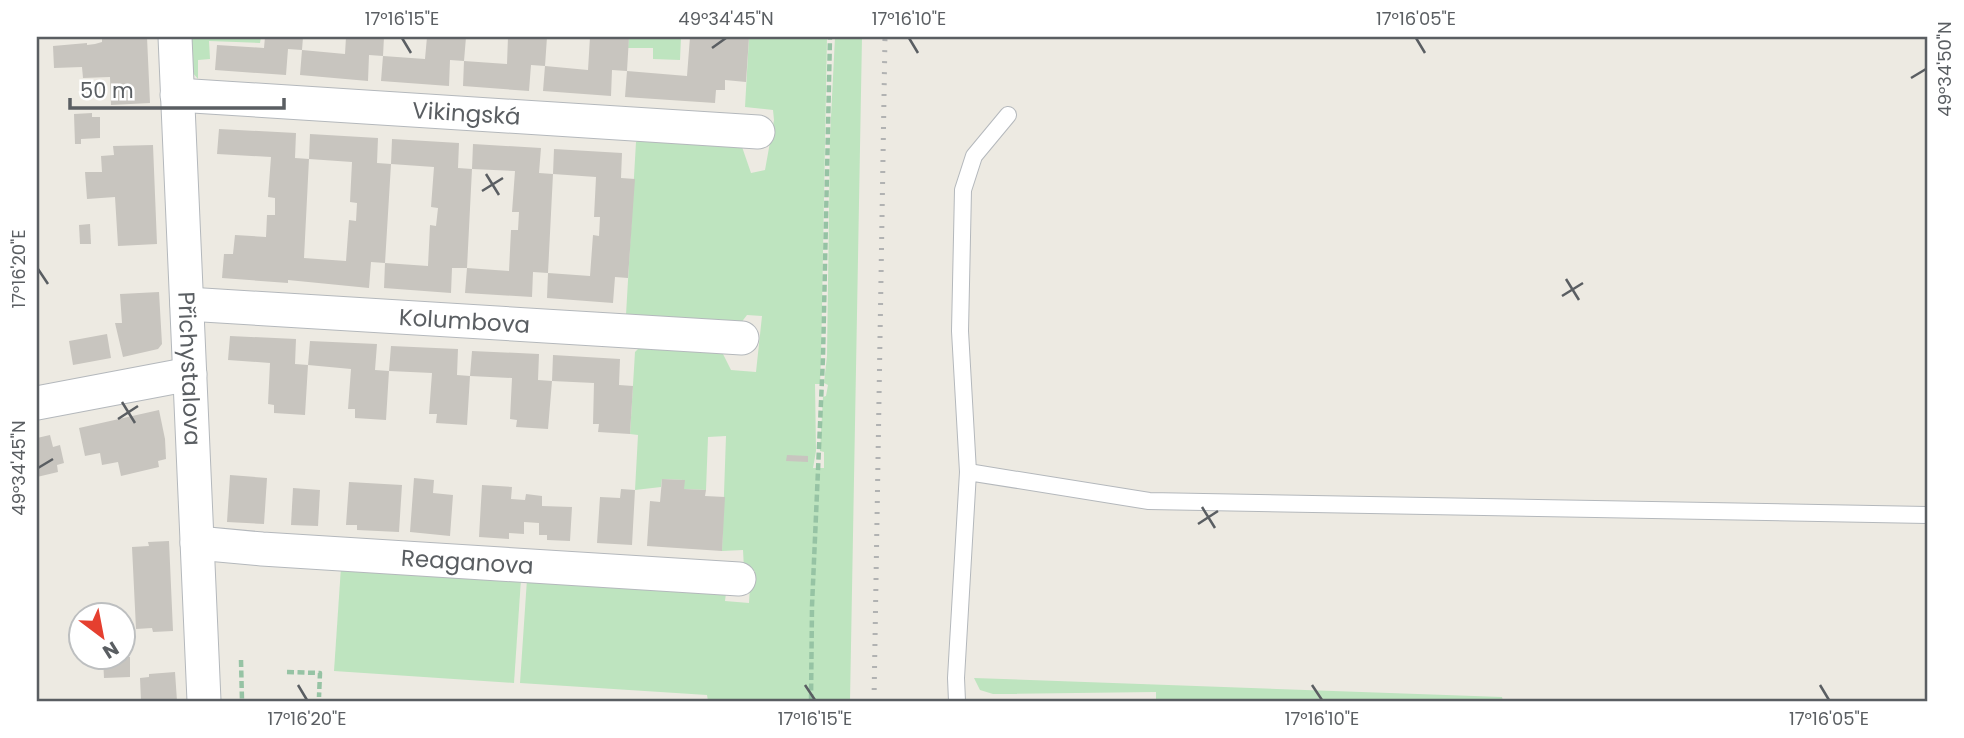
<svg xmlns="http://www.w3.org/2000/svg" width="1964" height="738" viewBox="0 0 1964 738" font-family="Poppins,sans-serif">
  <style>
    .green { fill: #bee4bf }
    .building { fill: #c8c5bf; fill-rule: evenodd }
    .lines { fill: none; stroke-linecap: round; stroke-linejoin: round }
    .service-casing { stroke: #b4b8bc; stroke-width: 18 }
    .minor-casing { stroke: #b4b8bc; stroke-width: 35 }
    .path { stroke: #96c3a4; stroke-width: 4.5; stroke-dasharray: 7 3.5; stroke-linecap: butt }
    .service { stroke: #fff; stroke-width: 16 }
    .minor { stroke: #fff; stroke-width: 33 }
    .rail { stroke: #b1b2b2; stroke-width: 5; stroke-dasharray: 2 9; stroke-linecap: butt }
    .ticks { fill: none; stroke: #5a5e62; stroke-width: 2.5 }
    .labels { text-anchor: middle; stroke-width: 5; stroke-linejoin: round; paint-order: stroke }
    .street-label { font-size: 23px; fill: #5a5e62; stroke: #fff }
    .neatline { fill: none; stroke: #5a5e62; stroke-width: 2.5 }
    .ticks-label { font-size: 18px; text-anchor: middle; fill: #5a5e62 }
  </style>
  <rect width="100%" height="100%" fill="#edeae2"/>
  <g class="green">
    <polygon points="190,37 261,37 260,43 209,41 210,59 198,60 198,79 192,72"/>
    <polygon points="629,37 681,37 680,60 653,59 653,48 628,48"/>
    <polygon points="749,37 827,37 821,359 820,384 815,384 816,451 813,468 824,468 824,452 820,451 823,397 826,396 828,385 824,383 827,356 830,137 835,37 862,37 850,701 708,701 707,695 520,683 527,579 727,585 725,601 749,603 750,586 754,586 755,571 744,569 743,550 722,551 726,436 708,437 706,490 684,489 684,480 662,479 661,487 635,490 638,435 630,434 635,352 639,348 721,350 731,370 756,372 762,316 747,315 737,328 626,315 636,142 642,137 740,141 751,173 765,170 774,120 773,110 745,107"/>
    <polygon points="341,567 521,579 514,683 334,671"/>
    <polygon points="974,678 1502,697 1503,701 1156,701 1156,692 993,694 980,690"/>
  </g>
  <g class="building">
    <polygon points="108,37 147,37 150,103 111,105 110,77 83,78 82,67 54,68 53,46 87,43 87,45 95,44 102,42 102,38"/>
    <polygon points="265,37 303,37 302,50 345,54 346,37 384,37 383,56 369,55 368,81 300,75 302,50 288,49 286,75 215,70 217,45 264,48"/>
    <polygon points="427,37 466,37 464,61 507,64 508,37 547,37 545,66 531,65 529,91 463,86 464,61 450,60 449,86 381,81 383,56 425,59"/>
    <polygon points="590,37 629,37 627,71 612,70 611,96 543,91 545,66 588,70"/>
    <polygon points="690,37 749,37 746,82 725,80 725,90 716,90 715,103 625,97 627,71 687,76"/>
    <polygon points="92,113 92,117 100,117 100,138 81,139 81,144 75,144 74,114"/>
    <path d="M 219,129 L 296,133 L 295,158 L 309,159 L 310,134 L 378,138 L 377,163 L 391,164 L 385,263 L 371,262 L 369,288 L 288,280 L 288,283 L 222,278 L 224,254 L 233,254 L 235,235 L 266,237 L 267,215 L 275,215 L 275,198 L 268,197 L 271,157 L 217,154 ZM 309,159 L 352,162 L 350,202 L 357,203 L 356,221 L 349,220 L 346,261 L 304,258 Z"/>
    <polygon points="392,139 459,143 458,168 472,169 473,144 541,148 539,173 553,174 554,149 622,153 621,178 635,179 628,278 615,277 613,303 547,298 548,273 590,276 593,235 599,236 600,217 594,217 596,177 553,174 548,273 533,272 532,297 465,293 467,268 509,271 511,230 518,230 519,212 512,212 515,171 472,169 467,268 452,268 451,293 384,288 385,263 428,266 430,225 436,226 438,208 431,207 434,167 391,164"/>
    <polygon points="153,145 157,244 118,246 115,197 87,199 85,172 102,172 101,156 114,155 113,146"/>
    <polygon points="90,224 91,244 80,244 79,225"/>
    <polygon points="159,292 162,344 158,349 123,357 115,323 122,323 120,294"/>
    <polygon points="107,334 111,358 73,365 69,341"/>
    <polygon points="230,336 296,339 295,364 308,365 305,415 274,413 274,405 268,404 270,363 228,360"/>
    <polygon points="310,341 377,344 375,370 389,371 386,420 355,418 355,409 348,409 351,369 308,365"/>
    <polygon points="391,346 458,349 457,375 470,376 472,351 539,354 538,380 552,381 553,355 620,359 619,385 633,386 630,434 598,432 599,424 593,424 594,383 552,381 548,429 516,427 517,420 510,419 512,378 470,376 467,425 436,423 437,414 429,414 432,373 389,371"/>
    <polygon points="159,410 165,439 166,459 158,461 159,467 121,476 118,462 102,465 100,453 85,456 79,428"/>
    <polygon points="50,435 53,447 60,445 64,463 57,465 58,472 37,477 37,438"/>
    <polygon points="787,455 808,456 808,462 786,461"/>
    <polygon points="230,475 267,478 264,524 227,522"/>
    <polygon points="414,478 434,480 433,493 453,495 450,536 410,532"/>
    <polygon points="662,479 685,480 684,489 706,490 705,496 725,497 722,551 647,546 650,501 660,502"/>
    <polygon points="349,482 402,485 399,532 357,530 357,525 346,525"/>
    <polygon points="482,485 512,487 511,499 525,500 526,494 542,496 542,506 572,507 570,541 547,540 547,535 539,535 539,523 524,522 524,534 509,533 509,539 479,537"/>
    <polygon points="293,488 320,490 318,526 291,525"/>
    <polygon points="621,489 635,490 632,545 597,543 600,497 620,498"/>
    <polygon points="169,541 173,631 153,632 152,628 136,629 132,547 149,546 148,542"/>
    <polygon points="122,657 130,657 130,677 104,678 103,658"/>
    <polygon points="175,672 177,701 141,701 140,678 149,677 149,674"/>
  </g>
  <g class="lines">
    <defs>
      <g id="service">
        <polyline points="968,472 960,331 963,190 974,156 1008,115"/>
        <polyline points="957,701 956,678 968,472 1149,501 1927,515"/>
      </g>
      <g id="minor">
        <path id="s1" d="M 175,37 L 204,701"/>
        <path id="s2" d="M 177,95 L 758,132"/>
        <path id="s3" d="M 187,304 L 742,338"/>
        <polyline points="37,403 190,374"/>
        <path id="s4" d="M 197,543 L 262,549 L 739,579"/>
      </g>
    </defs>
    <use href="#service" class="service-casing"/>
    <use href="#minor" class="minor-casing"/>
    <g class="path">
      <polyline points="241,660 242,701"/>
      <polyline points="287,672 320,673 319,697"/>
      <polyline points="811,701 812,606 823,357 830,37"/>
    </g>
    <use href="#service" class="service"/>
    <use href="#minor" class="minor"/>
    <polyline class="rail" points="874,701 885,37"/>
  </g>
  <path class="ticks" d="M 402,38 L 411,53M 909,38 L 918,53M 1416,38 L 1425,53M 712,48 L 726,38M 1911,78 L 1926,69M 486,174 L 499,195M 482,191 L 503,178M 38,269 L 48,284M 1566,279 L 1579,300M 1562,296 L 1583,283M 122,402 L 135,423M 118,419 L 138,406M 38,468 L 53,459M 1202,507 L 1215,528M 1198,524 L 1218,511M 298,685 L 307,700M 805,685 L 815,700M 1312,685 L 1322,700M 1820,685 L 1829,700"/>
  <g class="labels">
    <g class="street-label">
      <text dy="8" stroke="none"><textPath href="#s2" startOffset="290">Vikingská</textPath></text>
      <text dy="8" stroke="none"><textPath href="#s3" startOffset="278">Kolumbova</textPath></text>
      <text dy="8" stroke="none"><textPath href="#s1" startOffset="332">Přichystalova</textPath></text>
      <text dy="8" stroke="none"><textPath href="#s4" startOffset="271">Reaganova</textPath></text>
    </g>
  </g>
  <rect width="1964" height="738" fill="none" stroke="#ffffff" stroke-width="77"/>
  <g transform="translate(102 636) rotate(148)"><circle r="33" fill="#ffffff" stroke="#bdbfc0" stroke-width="2"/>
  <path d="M0-5L12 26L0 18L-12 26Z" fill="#e53f2f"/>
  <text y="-10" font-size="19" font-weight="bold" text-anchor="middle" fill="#5a5e62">N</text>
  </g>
  <path d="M70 98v10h214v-10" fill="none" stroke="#5a5e62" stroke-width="3.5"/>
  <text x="80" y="98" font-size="21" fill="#5a5e62" stroke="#ffffff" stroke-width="5" paint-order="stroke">50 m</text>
  <rect x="38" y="38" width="1888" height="662" class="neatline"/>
  <g class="ticks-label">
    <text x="402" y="25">17°16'15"E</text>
    <text x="726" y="25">49°34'45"N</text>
    <text x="909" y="25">17°16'10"E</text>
    <text x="1416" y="25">17°16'05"E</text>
    <text transform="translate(1945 69) rotate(-90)" y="6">49°34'50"N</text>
    <text transform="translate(19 269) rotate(-90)" y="6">17°16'20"E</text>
    <text transform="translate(19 468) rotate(-90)" y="6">49°34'45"N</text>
    <text x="307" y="725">17°16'20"E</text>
    <text x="815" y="725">17°16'15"E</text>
    <text x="1322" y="725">17°16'10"E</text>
    <text x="1829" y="725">17°16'05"E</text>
  </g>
</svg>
